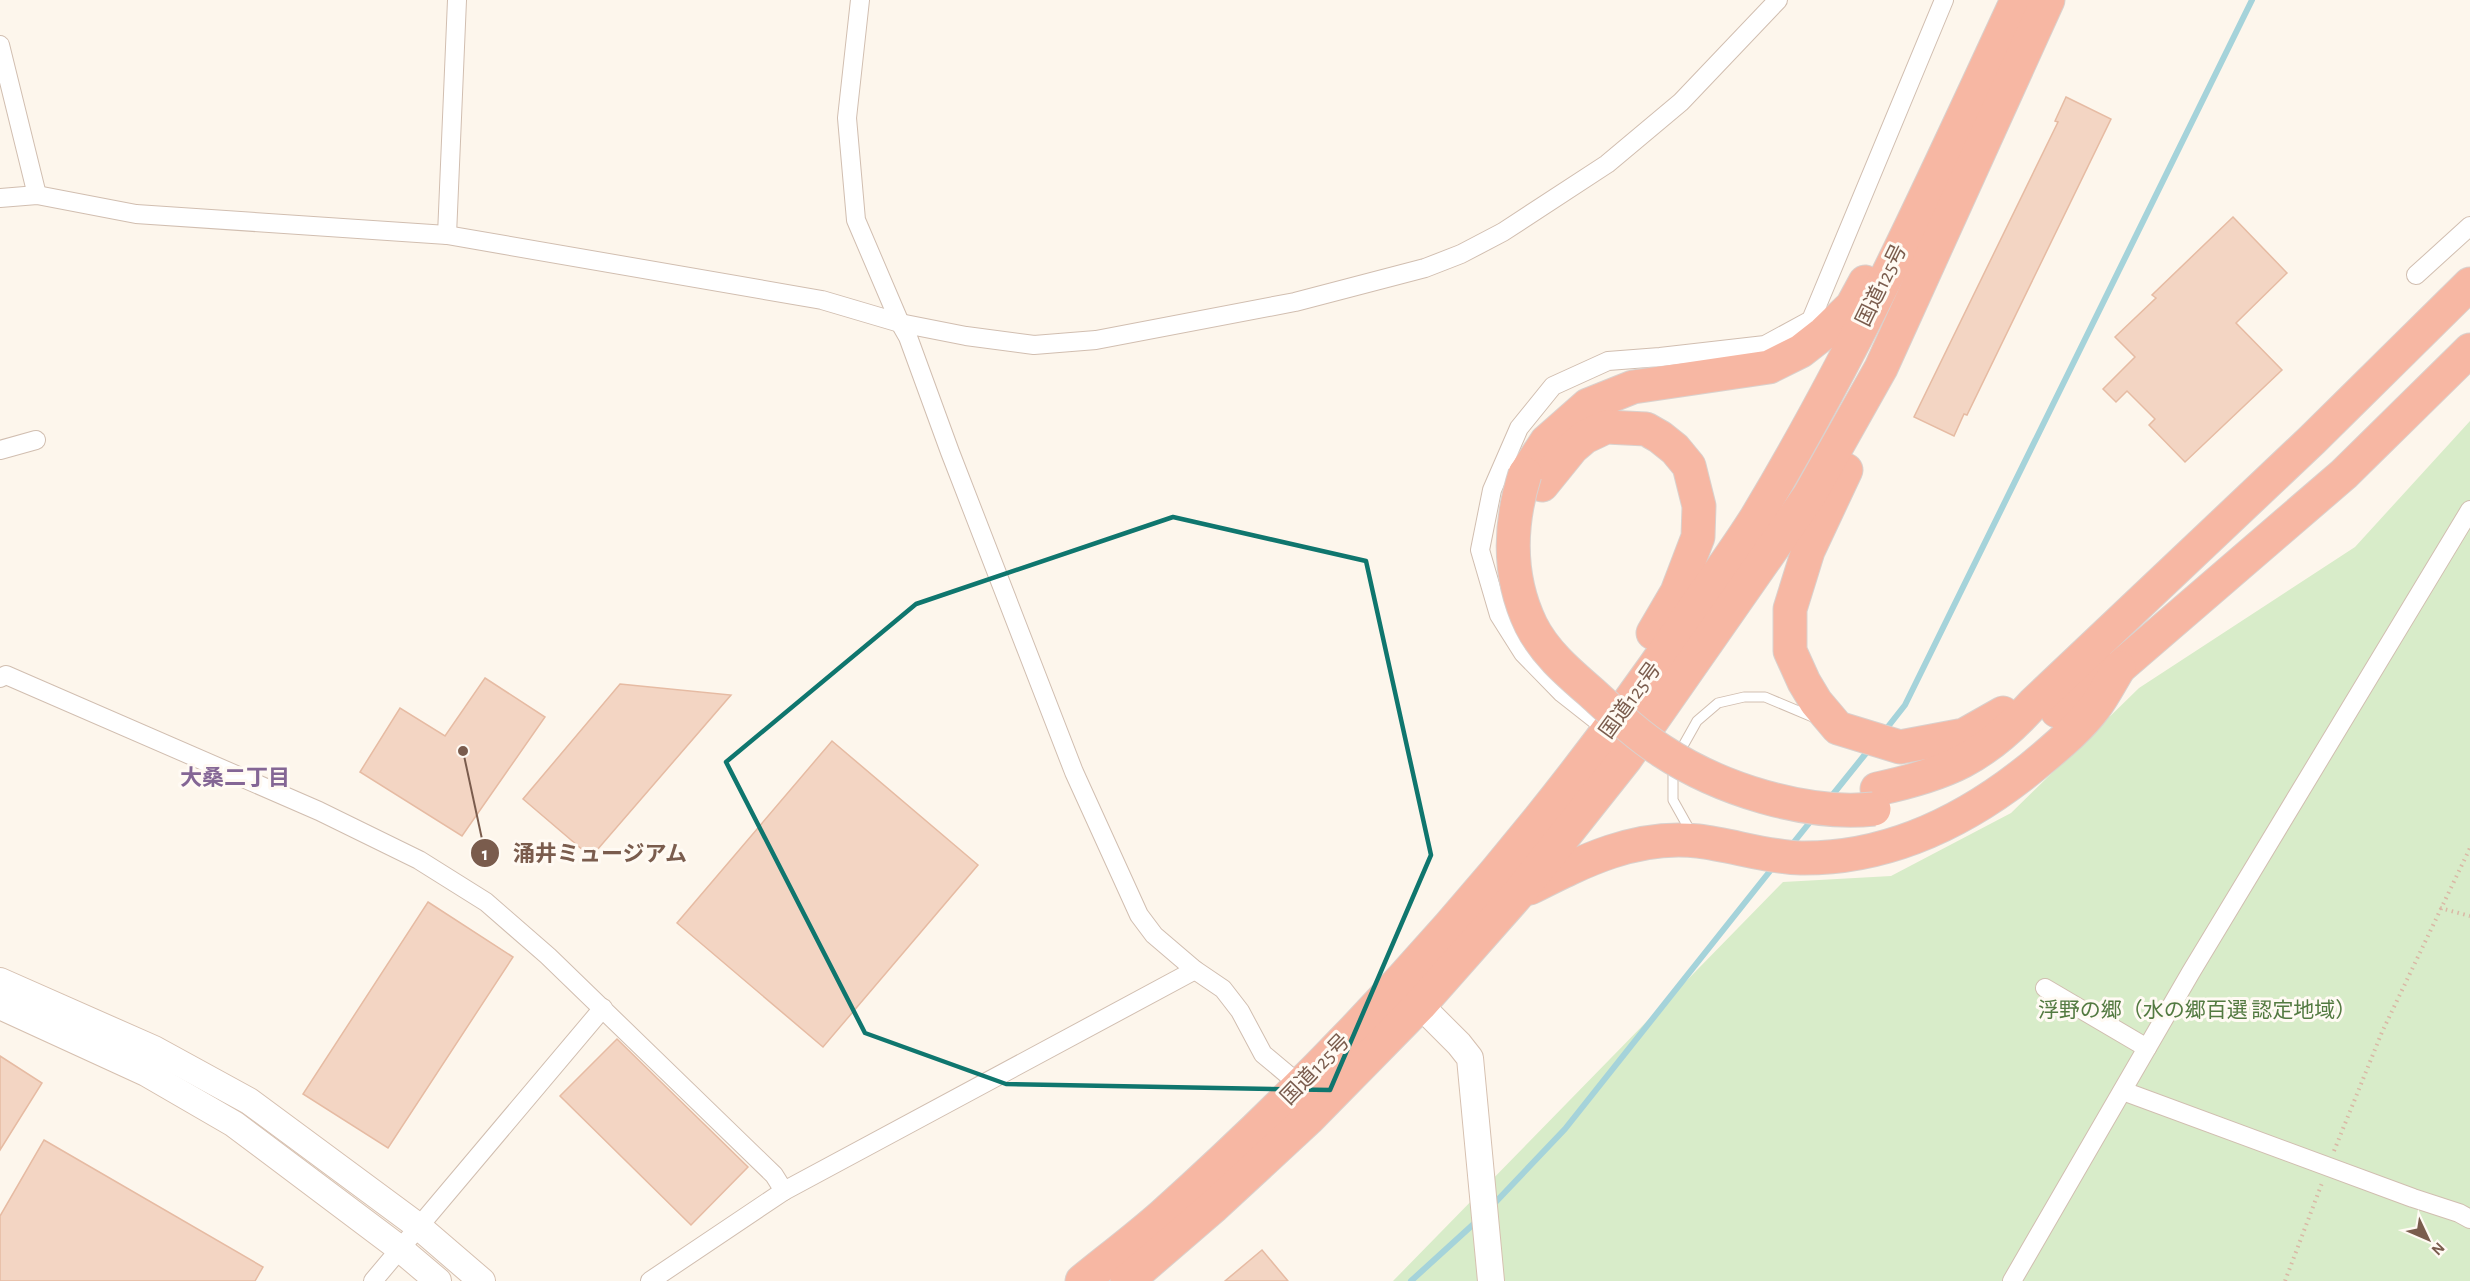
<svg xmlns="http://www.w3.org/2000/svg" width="2470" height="1281" viewBox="0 0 2470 1281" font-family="'Alegreya Sans','Noto Sans JP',sans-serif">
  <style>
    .green { fill: #d8ecc9 }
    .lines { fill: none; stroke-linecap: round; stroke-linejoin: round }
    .stream { stroke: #a5d3da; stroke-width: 6 }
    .building { fill: #f3d5c3; stroke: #e6bba3; stroke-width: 1.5 }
    .lane-casing { stroke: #d1beb0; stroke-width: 11 }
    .street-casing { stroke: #d1beb0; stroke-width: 20 }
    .secondary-casing { stroke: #d6c0b0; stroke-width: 28 }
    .highway-casing { stroke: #dad1cd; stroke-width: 35 }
    .path { stroke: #d9b8a5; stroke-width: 4; stroke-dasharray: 1.5 4.5; stroke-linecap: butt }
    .lane { stroke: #fff; stroke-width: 9 }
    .street { stroke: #fff; stroke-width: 18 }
    .secondary { stroke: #fff; stroke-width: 26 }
    .highway { stroke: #f7b7a3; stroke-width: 33 }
    .highway-bridge-casing { stroke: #dad1cd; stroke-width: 35; stroke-linecap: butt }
    .highway-bridge { stroke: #f7b7a3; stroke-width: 33 }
    .marked { fill: none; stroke: #0f766e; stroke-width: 4.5; stroke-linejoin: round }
    .labels { text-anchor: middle; stroke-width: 6; stroke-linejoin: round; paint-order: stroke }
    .street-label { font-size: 21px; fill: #7a5c4d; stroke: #fffaf3 }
    .park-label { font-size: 21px; fill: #537a41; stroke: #fffaf3 }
    .neighbourhood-label { font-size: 22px; font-weight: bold; fill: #846695; stroke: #fffaf3 }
    .leader { fill: none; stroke: #7a5c4d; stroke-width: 2 }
    .callout-dot { fill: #7a5c4d; stroke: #fffaf3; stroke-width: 2 }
    .mark-label { font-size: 18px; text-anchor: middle; font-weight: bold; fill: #fff }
    .callout-label { font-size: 22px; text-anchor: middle; font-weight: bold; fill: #7a5c4d; stroke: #fffaf3; stroke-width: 6; stroke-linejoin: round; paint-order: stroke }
  </style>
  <rect width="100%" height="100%" fill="#fdf6ec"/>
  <polygon class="green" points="2470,421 2470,1281 1393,1281 1783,882 1891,876 2011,813 2139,688 2355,547"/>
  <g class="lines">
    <g class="stream">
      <polyline points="1883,733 1905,705 2252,0"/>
      <polyline points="1830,798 1871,747"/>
      <polyline points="1790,847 1814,817"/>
      <polyline points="1491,1207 1565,1129 1774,866"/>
      <polyline points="1411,1281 1478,1220"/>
    </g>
  </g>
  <g class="building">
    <polygon points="2066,97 2111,119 1967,415 1964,414 1954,436 1914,417 2058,122 2055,121"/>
    <polygon points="2233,217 2287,273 2236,323 2282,370 2185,462 2149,425 2155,419 2127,391 2116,402 2103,389 2135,357 2115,337 2156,298 2152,295"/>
    <polygon points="485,678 545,717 462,836 360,772 400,708 445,736"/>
    <polygon points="620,684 731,695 591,857 523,799"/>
    <polygon points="832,741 978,865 823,1047 677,923"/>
    <polygon points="428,902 513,957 388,1148 303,1094"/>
    <polygon points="617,1039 748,1167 691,1225 560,1096"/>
    <polygon points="0,1056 42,1083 0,1150"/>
    <polygon points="44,1140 263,1267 255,1281 0,1281 0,1216"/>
    <polygon points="1262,1250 1288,1281 1225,1281"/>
  </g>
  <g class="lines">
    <defs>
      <g id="lane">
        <polyline points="1679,753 1697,721 1718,703 1744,697 1765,697 1815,718"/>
        <polyline points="1673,766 1673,800 1692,834"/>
      </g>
      <g id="street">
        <polyline points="860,0 847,118 856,220 900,323 908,337 950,452 1074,772 1139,915 1154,935 1195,970 1223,989 1240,1011 1263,1054 1300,1085"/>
        <polyline points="0,45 37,195"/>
        <polyline points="0,198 37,195 136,214 447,235 822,300 900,323 966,336 1034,345 1096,340 1295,302 1425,268 1461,254 1503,232 1607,164 1681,102 1778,0"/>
        <polyline points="447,235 457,0"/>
        <polyline points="2416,275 2470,226"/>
        <polyline points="0,450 36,440"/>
        <polyline points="0,678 6,675 319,811 419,860 486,902 548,956 774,1175 784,1191"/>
        <polyline points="1609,730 1562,693 1523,653 1499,615 1480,550 1492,490 1519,428 1553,386 1608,361 1660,357 1765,345 1811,320 1944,0"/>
        <polyline points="2045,988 2147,1048"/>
        <polyline points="2123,1091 2413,1198 2459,1213 2470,1219"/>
        <polyline points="373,1281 603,1008"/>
        <polyline points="650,1281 784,1191 1195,970"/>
        <polyline points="2012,1281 2191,972 2470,510"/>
      </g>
      <g id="secondary">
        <polyline points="0,981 154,1049 249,1101 418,1226 482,1281"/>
        <polyline points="1408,993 1459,1044 1470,1058 1491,1281"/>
        <polyline points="0,1006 146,1073 234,1124 399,1248 438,1281"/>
      </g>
      <g id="highway">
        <polyline points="1846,470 1808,551 1790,609 1790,651 1804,682 1816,702 1838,728 1900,747 1964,735 2003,713"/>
        <polyline points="1525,474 1546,442 1588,405 1633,387 1769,367 1801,351 1824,333 1852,306 1865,282"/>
        <polyline points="1542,485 1572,448 1585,437 1606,427 1646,429 1660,437 1675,449 1689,466 1699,506 1698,537 1677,592 1653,633"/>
        <polyline points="2057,711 2082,687 2120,667 2344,474 2470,350"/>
        <path d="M 1877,789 C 1947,774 1984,758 2033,704 L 2312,440 L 2470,284"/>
        <path d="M 1530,888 C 1583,861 1636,834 1698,841 C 1732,845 1766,857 1801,858 C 1893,859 1975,816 2043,758 C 2061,743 2081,726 2095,707 C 2104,695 2111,681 2119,668"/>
        <path d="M 1082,1281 C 1109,1259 1137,1238 1163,1215 C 1357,1041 1532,845 1679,631 C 1704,593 1732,556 1756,518 C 1856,352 1936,175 2017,0"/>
        <polyline points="1127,1281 1214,1206 1308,1119 1420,1005 1518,894 1626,758 1809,496 1881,368 2048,0"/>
      </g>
    </defs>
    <use href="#lane" class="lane-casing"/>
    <use href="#street" class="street-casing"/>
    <use href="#secondary" class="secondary-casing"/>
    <use href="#highway" class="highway-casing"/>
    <g class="path">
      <polyline points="2440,908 2470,916"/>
      <polyline points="2334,1151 2382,1032 2470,848"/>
      <polyline points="2285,1281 2322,1183"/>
    </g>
    <use href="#lane" class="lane"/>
    <use href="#street" class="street"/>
    <use href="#secondary" class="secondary"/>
    <use href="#highway" class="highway"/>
    <defs>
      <path id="highway-bridge" d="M 1525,474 C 1509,525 1508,577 1531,625 C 1545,653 1569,673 1592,693 C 1614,713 1636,734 1662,751 C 1720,789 1805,816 1874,809"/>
    </defs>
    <use href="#highway-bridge" class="highway-bridge-casing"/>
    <use href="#highway-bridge" class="highway-bridge"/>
  </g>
  <path class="marked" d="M 1173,517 L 1366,561 L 1431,855 L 1330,1090 L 1006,1084 L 865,1033 L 726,762 L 916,604 Z"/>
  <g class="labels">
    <g class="street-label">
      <text transform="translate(1881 285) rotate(-64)" y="7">国道125号</text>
      <text transform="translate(1630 700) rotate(-54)" y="7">国道125号</text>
      <text transform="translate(1315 1069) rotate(-46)" y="7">国道125号</text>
    </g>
    <g class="park-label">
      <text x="2197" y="1017">浮野の郷（水の郷百選 認定地域）</text>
    </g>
    <g class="neighbourhood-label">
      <text x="235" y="785">大桑二丁目</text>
    </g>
  </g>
  <path class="leader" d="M463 751L485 853"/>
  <g class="callout-dot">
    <circle cx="463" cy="751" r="6"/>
    <circle cx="485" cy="853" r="15"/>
  </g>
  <g class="mark-label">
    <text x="485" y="860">1</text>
  </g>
  <g class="callout-label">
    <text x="600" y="861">涌井ミュージアム</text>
  </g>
  <g transform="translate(2428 1239) rotate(134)" stroke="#fffaf3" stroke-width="4.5" paint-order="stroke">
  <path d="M0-4.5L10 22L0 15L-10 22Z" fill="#7a5c4d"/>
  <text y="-9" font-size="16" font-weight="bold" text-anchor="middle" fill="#7a5c4d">N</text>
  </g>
</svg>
